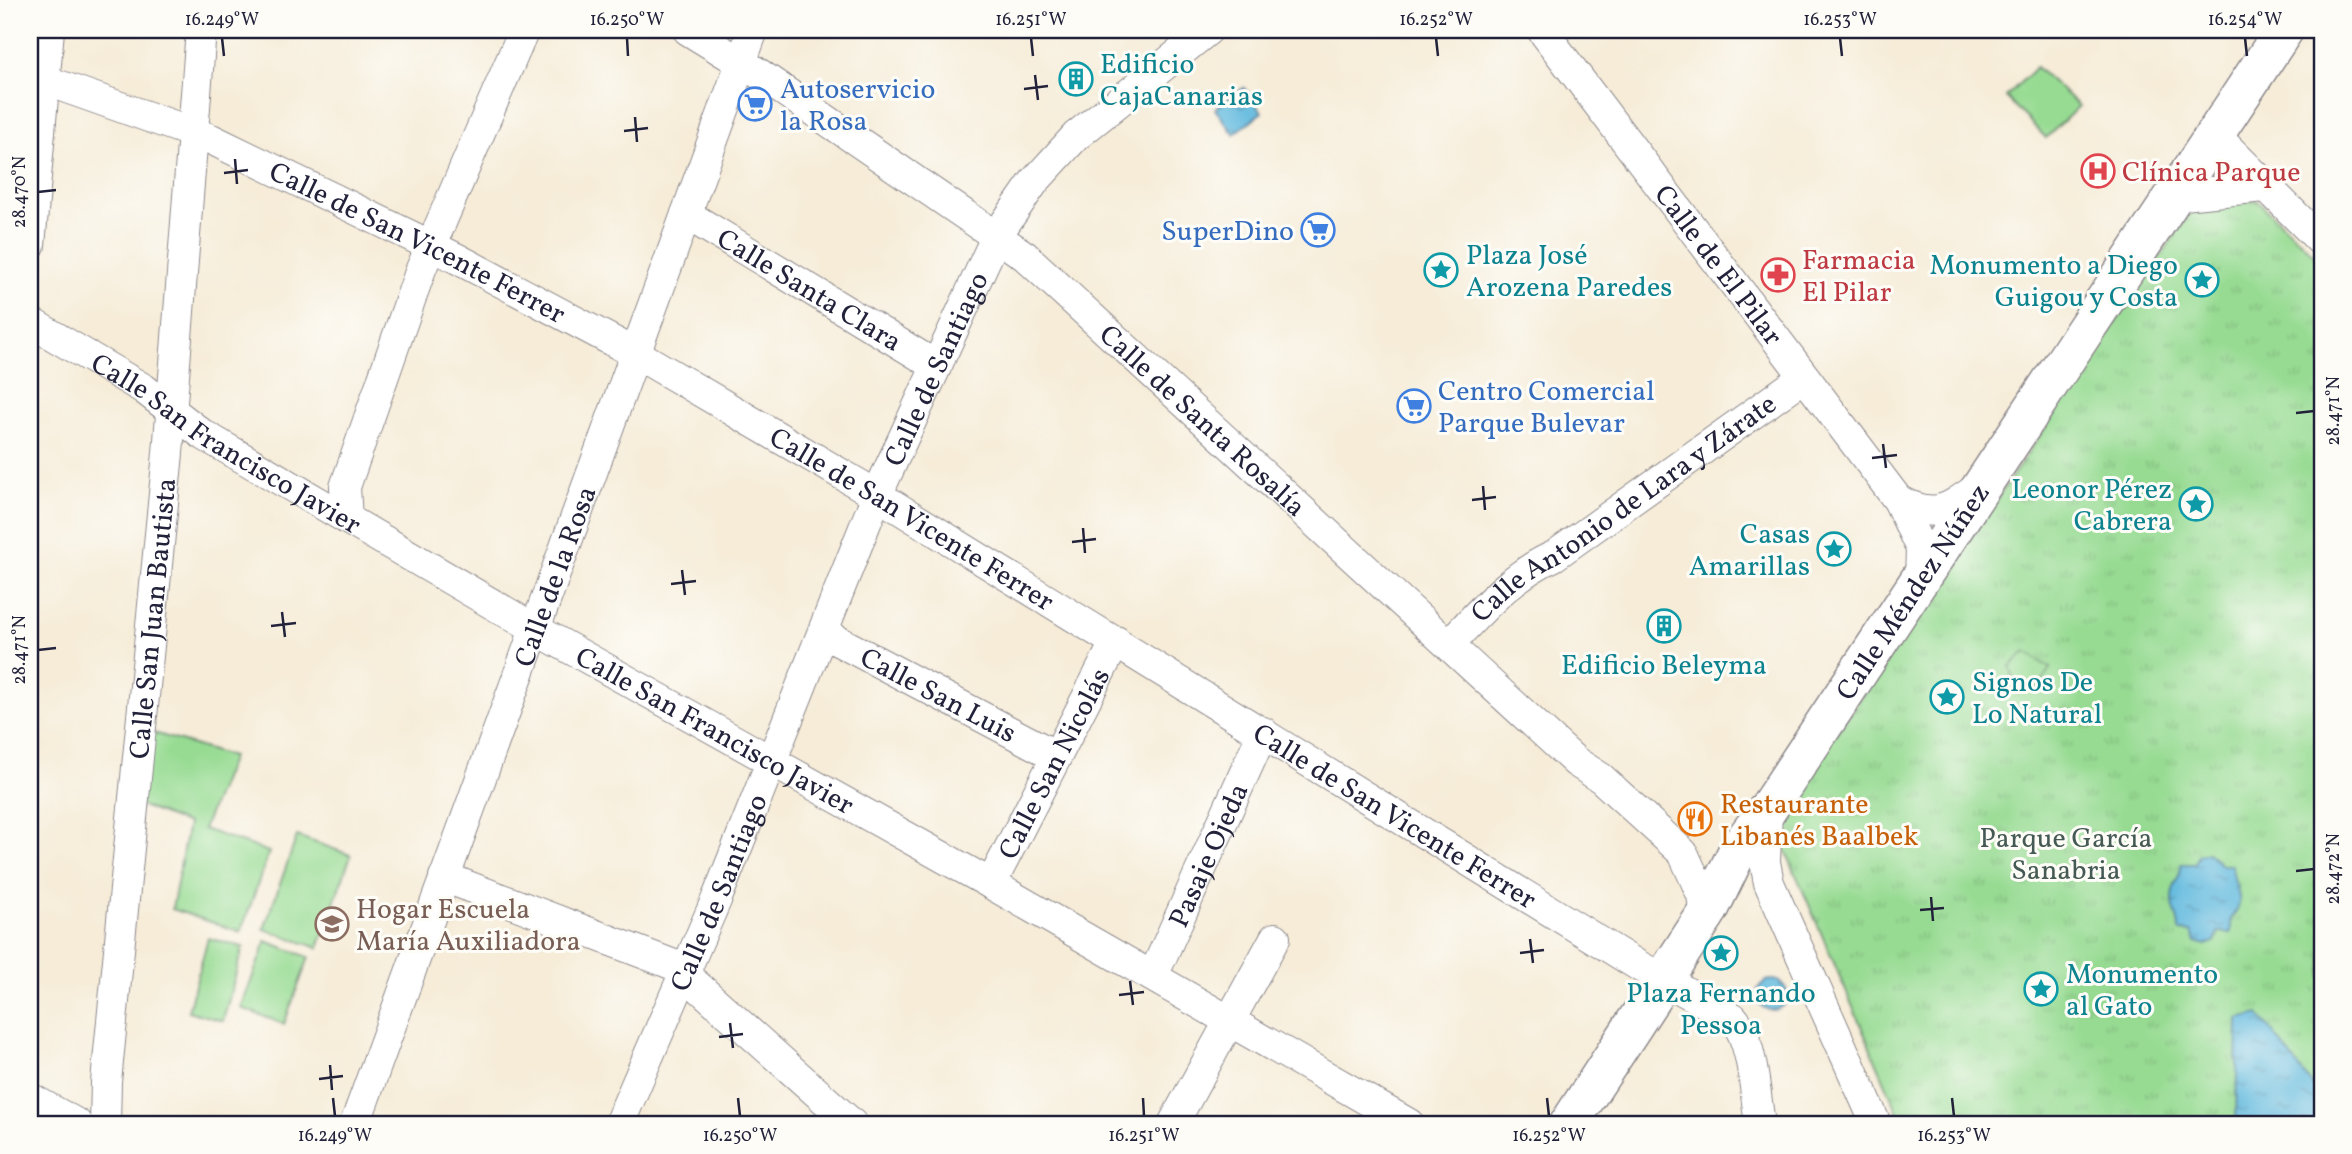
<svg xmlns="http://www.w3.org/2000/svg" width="2352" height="1154" viewBox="0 0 2352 1154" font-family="Vollkorn,serif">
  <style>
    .park { fill: url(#park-tufts); stroke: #5c7e67; stroke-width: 2 }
    .garden { fill: #97db93; stroke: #5c7e67; stroke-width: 2 }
    .water { fill: url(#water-ripples); stroke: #426e8c; stroke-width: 2 }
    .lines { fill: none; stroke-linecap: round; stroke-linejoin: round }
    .street-casing { stroke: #8c878a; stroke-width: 32 }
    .secondary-casing { stroke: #8c878a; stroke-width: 41 }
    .street { stroke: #fff; stroke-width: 30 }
    .secondary { stroke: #fff; stroke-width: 38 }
    .ticks { fill: none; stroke: #22223b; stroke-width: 2.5 }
    .labels { text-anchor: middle; stroke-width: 6; stroke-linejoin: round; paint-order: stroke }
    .culture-label { font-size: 28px; fill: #0d838f; stroke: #fdfcf7; text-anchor: start }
    .shop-label { font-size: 28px; fill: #366cbe; stroke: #fdfcf7; text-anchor: start }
    .health-label { font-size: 28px; fill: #be3a42; stroke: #fdfcf7; text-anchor: start }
    .street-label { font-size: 28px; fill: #22223b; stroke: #fdfcf7 }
    .food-label { font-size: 28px; fill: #c56008; stroke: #fdfcf7; text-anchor: start }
    .park-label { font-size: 28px; fill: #455a55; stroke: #fdfcf7 }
    .education-label { font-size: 28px; fill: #785e54; stroke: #fdfcf7; text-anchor: start }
    .neatline { fill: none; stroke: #22223b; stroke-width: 2.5 }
    .ticks-label { font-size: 18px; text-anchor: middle; fill: #22223b }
  </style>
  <defs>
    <pattern id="park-tufts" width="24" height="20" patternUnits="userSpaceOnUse" patternTransform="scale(1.75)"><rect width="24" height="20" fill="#97db93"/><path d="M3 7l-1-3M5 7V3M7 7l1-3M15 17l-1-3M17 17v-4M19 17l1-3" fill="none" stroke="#82bc80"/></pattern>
    <pattern id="water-ripples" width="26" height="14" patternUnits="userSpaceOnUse" patternTransform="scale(1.75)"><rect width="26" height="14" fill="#61b9de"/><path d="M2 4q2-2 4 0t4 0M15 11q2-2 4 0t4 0" fill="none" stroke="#5096b5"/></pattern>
  </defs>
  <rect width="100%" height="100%" fill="#fdfcf7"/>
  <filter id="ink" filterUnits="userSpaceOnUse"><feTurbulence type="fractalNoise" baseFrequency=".0143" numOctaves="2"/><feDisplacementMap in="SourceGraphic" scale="14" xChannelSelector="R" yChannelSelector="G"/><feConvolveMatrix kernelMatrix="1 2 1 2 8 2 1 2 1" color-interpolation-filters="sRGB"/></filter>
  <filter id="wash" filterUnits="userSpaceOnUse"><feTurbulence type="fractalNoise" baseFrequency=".00686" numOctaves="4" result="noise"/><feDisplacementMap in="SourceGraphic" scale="28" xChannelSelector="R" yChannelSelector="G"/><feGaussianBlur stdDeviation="1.57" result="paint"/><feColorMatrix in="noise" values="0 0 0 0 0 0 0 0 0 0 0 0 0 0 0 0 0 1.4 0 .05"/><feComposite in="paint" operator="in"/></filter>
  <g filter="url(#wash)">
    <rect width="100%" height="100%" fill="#f6ecd8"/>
    <path class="park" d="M 2257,200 L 2322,262 L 2322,1124 L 1903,1124 L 1773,821 C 1919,620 2054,412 2194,207 Z"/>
    <g class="garden">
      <polygon points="2036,67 2079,106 2046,138 2006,97"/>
      <polygon points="2026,652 2050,668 2040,686 2018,693 2010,666"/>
      <polygon points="151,732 232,757 203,829 269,852 241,932 172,909 188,824 139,805"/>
      <polygon points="297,836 351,855 318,948 264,929"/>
      <polygon points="208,938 243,947 223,1021 188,1011"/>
      <polygon points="266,941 309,957 284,1024 241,1008"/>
    </g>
    <g class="water">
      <polygon points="1244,88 1262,112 1234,134 1215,109"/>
      <path d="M 2208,852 L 2221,865 L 2232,865 C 2232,887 2249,899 2231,919 L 2231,933 L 2218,932 L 2215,942 L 2206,945 L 2196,942 L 2192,932 L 2179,931 C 2180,918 2172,910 2172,897 C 2173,884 2181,877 2181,864 L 2195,864 L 2199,855 Z"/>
      <circle cx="1772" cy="995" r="15"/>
      <polygon points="2259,1014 2322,1098 2322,1124 2236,1124 2238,1019"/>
    </g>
  </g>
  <g filter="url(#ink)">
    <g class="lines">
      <defs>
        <g id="street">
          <path id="s1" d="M 688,30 L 758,73 L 1025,256 L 1576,762 L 1601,778 L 1683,853 L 1702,895 L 1705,917"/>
          <path id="s2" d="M 1542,30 L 1898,500 L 1921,549 L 1920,580"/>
          <path id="s3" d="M 44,80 L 211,139 L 456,258 L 635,353 L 877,495 L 1639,966 L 1733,1018 C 1753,1040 1755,1094 1760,1124"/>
          <polyline points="2214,134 2322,242"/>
          <polyline points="2173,196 2264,187"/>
          <path id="s4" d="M 686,214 L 935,365"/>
          <polyline points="30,245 49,30"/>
          <path id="s5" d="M 30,322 L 144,389 L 202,434 L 535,629 L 991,884 L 1409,1124"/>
          <path d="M 1898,500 C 1934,519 1945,511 1976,489"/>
          <polyline points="347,519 345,487 421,269 524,30"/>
          <path id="s6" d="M 823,633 L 1056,756"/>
          <path id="s7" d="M 1449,644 C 1481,611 1511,575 1554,556 L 1804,377"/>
          <polyline points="1767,810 1765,862 1769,883 1876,1124"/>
          <polyline points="444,877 674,965 852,1124"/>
          <path id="s8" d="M 991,884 L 1116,641"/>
          <path id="s9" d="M 1153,976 L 1263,732"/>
          <polyline points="30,1098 77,1124"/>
          <path id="s10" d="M 105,1124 L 106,1082 L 168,453 L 201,30"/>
          <path id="s11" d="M 355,1124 L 753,30"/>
          <path id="s12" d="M 619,1124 L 717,898 L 877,495 L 997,235 L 1034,182 L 1076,136 L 1208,30"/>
          <polyline points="1173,1124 1275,938"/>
        </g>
        <g id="secondary">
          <path id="s13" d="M 1569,1124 L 1710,908 L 1740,846 L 1767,810 L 2284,30"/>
        </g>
      </defs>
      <use href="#street" class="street-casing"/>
      <use href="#secondary" class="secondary-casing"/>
      <use href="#street" class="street"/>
      <use href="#secondary" class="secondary"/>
    </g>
  </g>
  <path class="ticks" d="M 222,38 L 224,56M 627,38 L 628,56M 1031,38 L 1033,56M 1436,38 L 1438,56M 1840,38 L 1842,56M 2245,38 L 2247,56M 1035,75 L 1038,100M 1024,89 L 1048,86M 635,117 L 637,142M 624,131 L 648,128M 235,159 L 237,184M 224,173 L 248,170M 38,192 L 56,190M 2296,413 L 2314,411M 1883,444 L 1886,468M 1872,458 L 1897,455M 1483,486 L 1485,510M 1472,500 L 1496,497M 1083,528 L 1085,553M 1072,542 L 1096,539M 682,570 L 685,595M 671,584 L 696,581M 282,612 L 285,637M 271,626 L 296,623M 38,650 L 56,648M 2296,871 L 2314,869M 1931,897 L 1933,921M 1920,910 L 1944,908M 1530,939 L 1533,963M 1520,953 L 1544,950M 1130,981 L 1133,1005M 1119,995 L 1144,992M 730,1023 L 733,1048M 719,1037 L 743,1034M 330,1065 L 332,1090M 319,1079 L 343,1076M 333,1098 L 335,1116M 738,1098 L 740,1116M 1143,1098 L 1144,1116M 1547,1098 L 1549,1116M 1952,1098 L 1954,1116"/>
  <defs>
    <symbol id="building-ring" viewBox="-11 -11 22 22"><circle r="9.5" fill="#fdfcf7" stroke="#0f9aa8" stroke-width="1.5"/><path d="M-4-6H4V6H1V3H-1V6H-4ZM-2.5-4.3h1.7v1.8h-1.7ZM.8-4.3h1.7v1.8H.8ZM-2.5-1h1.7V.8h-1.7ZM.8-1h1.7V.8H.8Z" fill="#0f9aa8"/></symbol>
    <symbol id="supermarket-ring" viewBox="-11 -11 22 22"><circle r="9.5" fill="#fdfcf7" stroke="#3f7fe0" stroke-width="1.5"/><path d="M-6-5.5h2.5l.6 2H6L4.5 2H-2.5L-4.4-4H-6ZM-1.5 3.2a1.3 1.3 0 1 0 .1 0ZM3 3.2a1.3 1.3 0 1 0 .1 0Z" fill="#3f7fe0"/></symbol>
    <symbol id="hospital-ring" viewBox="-11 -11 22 22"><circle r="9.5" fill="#fdfcf7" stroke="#e0444e" stroke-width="1.5"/><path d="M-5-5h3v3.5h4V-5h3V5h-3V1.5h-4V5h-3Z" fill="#e0444e"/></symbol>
    <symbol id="sight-ring" viewBox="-11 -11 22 22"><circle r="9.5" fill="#fdfcf7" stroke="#0f9aa8" stroke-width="1.5"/><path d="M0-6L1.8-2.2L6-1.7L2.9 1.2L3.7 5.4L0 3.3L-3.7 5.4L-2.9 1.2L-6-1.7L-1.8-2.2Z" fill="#0f9aa8"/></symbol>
    <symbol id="pharmacy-ring" viewBox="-11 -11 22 22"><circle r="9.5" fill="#fdfcf7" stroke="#e0444e" stroke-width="1.5"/><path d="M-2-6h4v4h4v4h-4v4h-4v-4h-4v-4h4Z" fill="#e0444e"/></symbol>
    <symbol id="restaurant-ring" viewBox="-11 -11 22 22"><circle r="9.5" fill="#fdfcf7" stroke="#e8710a" stroke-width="1.5"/><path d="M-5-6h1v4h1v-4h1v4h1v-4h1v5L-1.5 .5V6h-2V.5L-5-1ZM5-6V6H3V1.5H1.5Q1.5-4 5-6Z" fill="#e8710a"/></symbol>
    <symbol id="school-ring" viewBox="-11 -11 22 22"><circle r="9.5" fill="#fdfcf7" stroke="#8d6e63" stroke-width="1.5"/><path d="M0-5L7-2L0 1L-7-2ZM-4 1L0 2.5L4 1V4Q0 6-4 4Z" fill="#8d6e63"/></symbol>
  </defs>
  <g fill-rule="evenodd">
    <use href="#building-ring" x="1057" y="60" width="38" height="38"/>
    <use href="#supermarket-ring" x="736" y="85" width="38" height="38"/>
    <use href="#hospital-ring" x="2079" y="152" width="38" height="38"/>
    <use href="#supermarket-ring" x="1299" y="211" width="38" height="38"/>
    <use href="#sight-ring" x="1422" y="251" width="38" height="38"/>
    <use href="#pharmacy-ring" x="1759" y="256" width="38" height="38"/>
    <use href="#sight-ring" x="2183" y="261" width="38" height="38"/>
    <use href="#supermarket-ring" x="1395" y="387" width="38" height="38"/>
    <use href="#sight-ring" x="2177" y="485" width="38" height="38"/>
    <use href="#sight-ring" x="1815" y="530" width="38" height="38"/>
    <use href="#building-ring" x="1645" y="607" width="38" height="38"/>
    <use href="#sight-ring" x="1928" y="678" width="38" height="38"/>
    <use href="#restaurant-ring" x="1676" y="800" width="38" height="38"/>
    <use href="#school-ring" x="313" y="905" width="38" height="38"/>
    <use href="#sight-ring" x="1702" y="934" width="38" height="38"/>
    <use href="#sight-ring" x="2022" y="970" width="38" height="38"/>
  </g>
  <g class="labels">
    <g class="culture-label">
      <text x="1100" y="73">Edificio<tspan x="1100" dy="32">CajaCanarias</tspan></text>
      <text x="1466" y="264">Plaza José<tspan x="1466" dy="32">Arozena Paredes</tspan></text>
      <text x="2178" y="274" text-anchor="end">Monumento a Diego<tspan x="2178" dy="32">Guigou y Costa</tspan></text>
      <text x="2172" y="498" text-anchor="end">Leonor Pérez<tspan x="2172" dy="32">Cabrera</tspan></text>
      <text x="1810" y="543" text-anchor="end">Casas<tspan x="1810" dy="32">Amarillas</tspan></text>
      <text x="1664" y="674" text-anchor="middle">Edificio Beleyma</text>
      <text x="1972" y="691">Signos De<tspan x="1972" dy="32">Lo Natural</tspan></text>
      <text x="2066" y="983">Monumento<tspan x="2066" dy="32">al Gato</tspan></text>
      <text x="1721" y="1002" text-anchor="middle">Plaza Fernando<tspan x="1721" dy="32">Pessoa</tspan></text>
    </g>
    <g class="shop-label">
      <text x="780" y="98">Autoservicio<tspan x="780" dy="32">la Rosa</tspan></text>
      <text x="1294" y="240" text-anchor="end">SuperDino</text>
      <text x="1438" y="400">Centro Comercial<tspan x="1438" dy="32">Parque Bulevar</tspan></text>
    </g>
    <g class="health-label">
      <text x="2122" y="181">Clínica Parque</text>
      <text x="1802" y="269">Farmacia<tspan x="1802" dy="32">El Pilar</tspan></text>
    </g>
    <g class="street-label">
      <text dy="10" stroke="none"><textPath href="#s3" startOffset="408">Calle de San Vicente Ferrer</textPath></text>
      <text dy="10" stroke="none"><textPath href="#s2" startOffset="294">Calle de El Pilar</textPath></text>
      <text dy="10" stroke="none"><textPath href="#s4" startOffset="145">Calle Santa Clara</textPath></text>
      <text dy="10" stroke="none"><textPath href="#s12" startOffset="819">Calle de Santiago</textPath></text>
      <text dy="10" stroke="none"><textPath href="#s1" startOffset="648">Calle de Santa Rosalía</textPath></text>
      <text dy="10" stroke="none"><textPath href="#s5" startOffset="231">Calle San Francisco Javier</textPath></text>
      <text dy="10" stroke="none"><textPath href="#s7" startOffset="222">Calle Antonio de Lara y Zárate</textPath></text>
      <text dy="10" stroke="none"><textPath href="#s3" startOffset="975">Calle de San Vicente Ferrer</textPath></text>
      <text dy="10" stroke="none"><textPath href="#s11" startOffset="583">Calle de la Rosa</textPath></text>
      <text dy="10" stroke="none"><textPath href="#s13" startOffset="634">Calle Méndez Núñez</textPath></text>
      <text dy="10" stroke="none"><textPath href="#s10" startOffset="508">Calle San Juan Bautista</textPath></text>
      <text dy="10" stroke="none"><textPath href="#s6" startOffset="131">Calle San Luis</textPath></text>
      <text dy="10" stroke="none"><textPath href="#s5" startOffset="798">Calle San Francisco Javier</textPath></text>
      <text dy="10" stroke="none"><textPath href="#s8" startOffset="136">Calle San Nicolás</textPath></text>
      <text dy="10" stroke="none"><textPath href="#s3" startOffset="1542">Calle de San Vicente Ferrer</textPath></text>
      <text dy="10" stroke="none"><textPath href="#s9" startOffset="133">Pasaje Ojeda</textPath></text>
      <text dy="10" stroke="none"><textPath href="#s12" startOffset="252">Calle de Santiago</textPath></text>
    </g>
    <g class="food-label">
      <text x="1720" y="813">Restaurante<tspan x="1720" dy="32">Libanés Baalbek</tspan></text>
    </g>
    <g class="park-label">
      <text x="2066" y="847">Parque García<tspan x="2066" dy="32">Sanabria</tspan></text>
    </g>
    <g class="education-label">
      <text x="356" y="918">Hogar Escuela<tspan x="356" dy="32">María Auxiliadora</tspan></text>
    </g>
  </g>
  <rect width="2352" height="1154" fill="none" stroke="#fdfcf7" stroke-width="77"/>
  <rect x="38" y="38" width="2276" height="1078" class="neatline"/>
  <g class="ticks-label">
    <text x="222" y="25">16.249°W</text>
    <text x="627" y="25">16.250°W</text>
    <text x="1031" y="25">16.251°W</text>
    <text x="1436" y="25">16.252°W</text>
    <text x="1840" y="25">16.253°W</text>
    <text x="2245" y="25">16.254°W</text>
    <text transform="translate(19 192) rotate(-90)" y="6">28.470°N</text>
    <text transform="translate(2333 411) rotate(-90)" y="6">28.471°N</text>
    <text transform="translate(19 650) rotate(-90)" y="6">28.471°N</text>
    <text transform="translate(2333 869) rotate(-90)" y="6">28.472°N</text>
    <text x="335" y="1141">16.249°W</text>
    <text x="740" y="1141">16.250°W</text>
    <text x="1144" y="1141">16.251°W</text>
    <text x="1549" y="1141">16.252°W</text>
    <text x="1954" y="1141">16.253°W</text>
  </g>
</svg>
